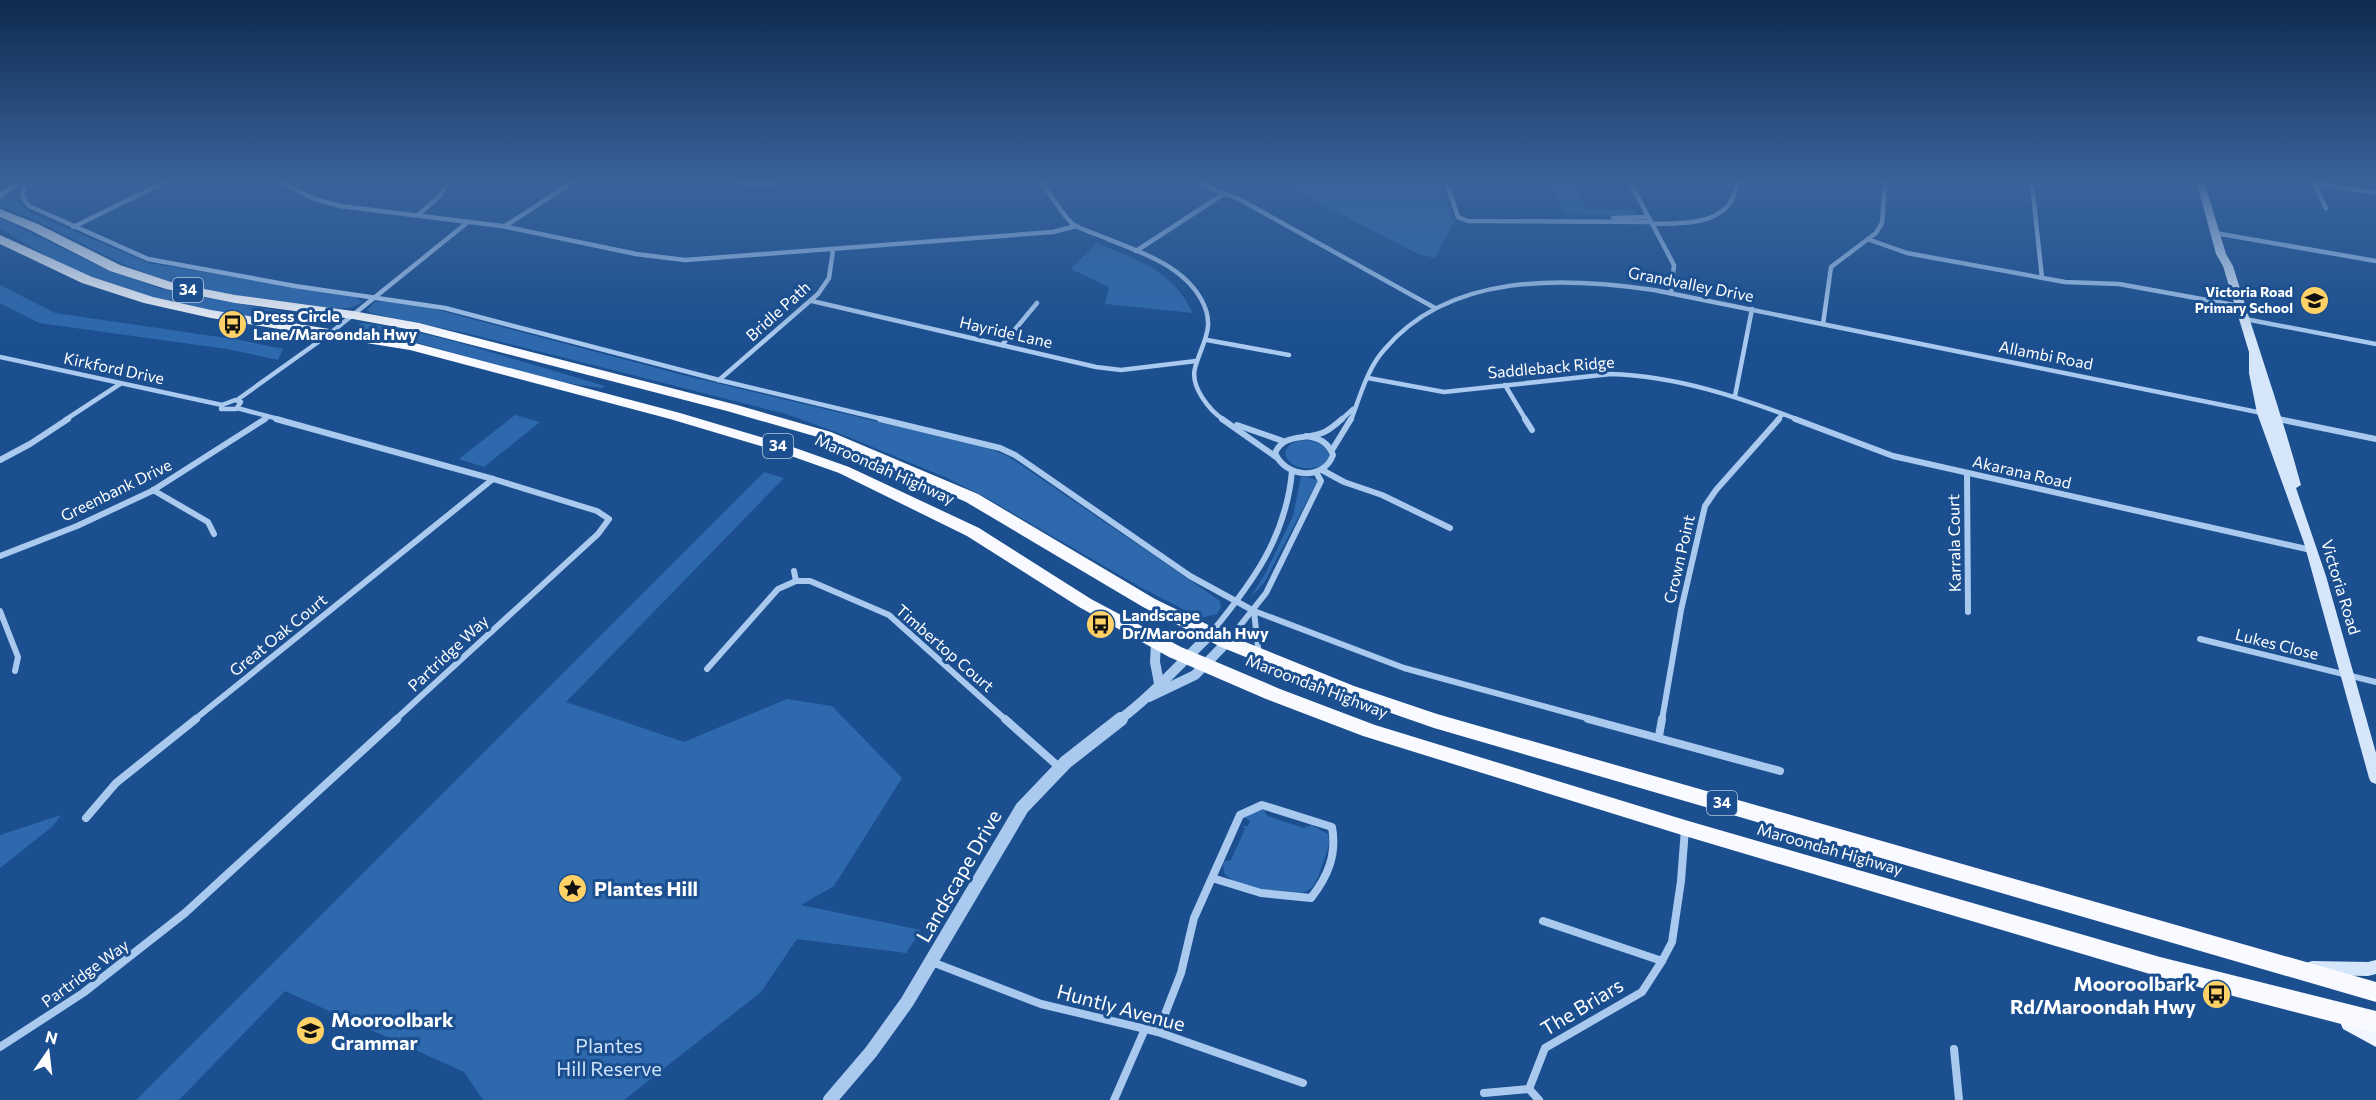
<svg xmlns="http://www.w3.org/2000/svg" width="2376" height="1100" viewBox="0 0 2376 1100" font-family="Commissioner,sans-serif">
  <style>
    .green { fill: #2e69ad }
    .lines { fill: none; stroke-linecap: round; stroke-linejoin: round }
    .minor-far2 { stroke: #a9c9ee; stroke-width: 4.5 }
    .minor-far1 { stroke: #a9c9ee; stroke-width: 6 }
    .minor { stroke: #a9c9ee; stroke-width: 8 }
    .tertiary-far1 { stroke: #a9c9ee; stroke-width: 10 }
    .tertiary { stroke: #a9c9ee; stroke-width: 14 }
    .secondary { fill: #d6e6fa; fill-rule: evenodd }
    .primary { fill: #f0f6ff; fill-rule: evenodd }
    .trunk { fill: #f8faff; fill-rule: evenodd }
    .labels { text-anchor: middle; stroke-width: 6; stroke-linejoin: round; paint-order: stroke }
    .far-poi-label { font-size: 14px; font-weight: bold; fill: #fff; stroke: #1b4f8f; text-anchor: end }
    .shield { fill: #1b4f8f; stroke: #bbcadd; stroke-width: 1.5 }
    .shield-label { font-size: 15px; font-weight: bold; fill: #fff }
    .street-label { font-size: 16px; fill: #fff; stroke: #1b4f8f }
    .poi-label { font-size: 16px; font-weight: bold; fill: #fff; stroke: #1b4f8f; text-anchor: start }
    .near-street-label { font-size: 20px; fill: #fff; stroke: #1b4f8f }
    .near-poi-label { font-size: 20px; font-weight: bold; fill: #fff; stroke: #1b4f8f; text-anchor: start }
    .near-park-label { font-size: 20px; fill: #cfe3fa; stroke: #1b4f8f }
  </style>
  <rect width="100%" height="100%" fill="#1b4f8f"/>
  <g class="green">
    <polygon points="1287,184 1441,184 1454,222 1435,258 1418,254 1285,185"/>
    <polygon points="1551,184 1574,184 1586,209 1634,210 1638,215 1565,215"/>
    <path d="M 13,195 L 21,206 L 31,213 L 149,263 L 356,297 L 362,302 C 346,314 321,306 303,304 C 248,298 189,291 137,270 C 91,251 48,223 0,206 L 0,199 L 3,196 Z"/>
    <path d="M 0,218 L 101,267 L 162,289 L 320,319 L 327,323 C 303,327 278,321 254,318 C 189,308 123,293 64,265 C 42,254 21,241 0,228 Z"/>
    <path d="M 1096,243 C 1138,260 1172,270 1193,313 L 1105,304 L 1109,287 L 1071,269 Z"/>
    <polygon points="0,285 55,313 240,340 283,349 278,360 227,349 39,323 0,303"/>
    <polygon points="384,301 427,307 683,375 988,448 1008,456 1210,594 1220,601 1221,607 1217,614 1200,618 1142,588 985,497 947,478 841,434 786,414 470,334 371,313 367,310 375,302"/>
    <path d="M 362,323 L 409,330 L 457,342 L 605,386 L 602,388 C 518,379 439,344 356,328 Z"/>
    <polygon points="515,415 540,422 484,467 459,459"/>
    <path d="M 1306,440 C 1317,442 1327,445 1329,457 L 1323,465 C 1291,479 1266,444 1306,440 Z"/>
    <polygon points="764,472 784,478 566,702 684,742 787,699 832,706 902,778 834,886 801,905 921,930 906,953 797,939 761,992 624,1100 483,1100 464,1072 285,991 179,1100 136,1100"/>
    <polygon points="1301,476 1317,480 1317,482 1264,583 1250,598 1265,574 1293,516"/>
    <path d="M 1256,810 L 1264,810 L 1267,816 L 1304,828 L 1311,825 L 1328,834 C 1331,843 1327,851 1324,860 C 1320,870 1318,882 1310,889 C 1293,903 1237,888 1224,873 L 1223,862 L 1231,860 L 1245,829 L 1242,826 L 1248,826 L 1250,821 L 1244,816 Z"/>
    <polygon points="61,815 53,826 0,868 0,835"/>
  </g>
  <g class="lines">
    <g class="minor-far2">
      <polyline points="285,184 312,198 340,206 502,226 636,254 685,260 1053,232 1076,226"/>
      <polyline points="742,184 777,184"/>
      <path d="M 1043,184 C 1051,195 1063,216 1073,224 C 1080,229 1091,232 1098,235 C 1134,250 1181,263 1201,299 C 1217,327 1202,342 1195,368 C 1190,387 1210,411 1224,420"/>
      <polyline points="1200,184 1239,199 1435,308"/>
      <polyline points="1447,184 1458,217 1468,221 1651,222"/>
      <polyline points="1631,184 1674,265 1671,293"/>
      <polyline points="2032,184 2042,278"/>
      <polyline points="2314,184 2326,208"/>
      <polyline points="2320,184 2376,193"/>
      <polyline points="24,189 22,196 29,206 148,259 295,286 445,308 719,380 886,420"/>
      <polyline points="418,215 441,195 447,184"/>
      <polyline points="1613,218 1648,217"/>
      <path d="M 1652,224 C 1685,223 1731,226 1737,184"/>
      <polyline points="505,226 570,184"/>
      <polyline points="73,227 161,184"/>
      <polyline points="2215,233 2376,261"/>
      <polyline points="1870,240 1907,253 2065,282 2119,284 2240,306"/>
      <polyline points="1136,251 1225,193"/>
      <polyline points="812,301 1096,367 1121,370 1196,361"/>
      <polyline points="2245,319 2376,344"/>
      <polyline points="1823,324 1831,267 1876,233 1882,223 1885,184"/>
      <polyline points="1207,340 1289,355"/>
      <polyline points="1002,345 1037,303"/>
      <polyline points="0,357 222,405"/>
      <path d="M 1368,378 L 1444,392 L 1611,374 C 1676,376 1739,397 1799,420"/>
      <polyline points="719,380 818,294 829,278 833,250"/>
      <polyline points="1505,385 1526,420"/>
      <polyline points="1735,396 1752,309"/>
      <polygon points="235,400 241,402 236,409 221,409 222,405"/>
      <polyline points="237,400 328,335 468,222"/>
      <polyline points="237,408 282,420"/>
      <polyline points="2278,419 2285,420"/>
      <polyline points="65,420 120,384"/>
      <polyline points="263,420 268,417"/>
      <polyline points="1341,420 1353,409"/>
      <path d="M 1351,420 C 1360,397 1367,369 1384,350 C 1449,272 1563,277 1654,290 L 2262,413"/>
      <polyline points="1777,420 1782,415"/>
    </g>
    <g class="minor-far1">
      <polyline points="276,419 493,479 597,511 609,519 598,534 395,720"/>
      <polyline points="880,419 1000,448 1015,455 1190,576 1254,611 1404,668 1594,720"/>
      <polyline points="1222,419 1276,457"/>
      <polyline points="1525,419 1532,430"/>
      <polyline points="1795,419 1893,456 2311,550"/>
      <polyline points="2278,419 2376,439"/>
      <polyline points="1237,425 1283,441"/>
      <path d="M 1306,436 C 1319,438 1328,442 1333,455 C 1323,482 1285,477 1275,453 C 1284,433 1304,440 1322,433 C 1330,430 1336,424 1342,419"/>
      <polyline points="1332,450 1351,419"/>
      <polyline points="0,460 30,444 68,419"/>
      <polyline points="1322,470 1344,482 1382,495 1450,528"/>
      <polyline points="1967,473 1968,612"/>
      <polyline points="153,490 208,522 214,534"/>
      <polyline points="0,556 77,526 152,491 265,419"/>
      <polyline points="794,571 796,581"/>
      <polyline points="0,611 18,657 15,671"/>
      <polyline points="1254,612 1259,655"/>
      <path d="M 1211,633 C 1252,583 1286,538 1292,471"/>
      <polyline points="2200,639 2376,682"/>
      <polyline points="1227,642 1266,593 1321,481 1316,472"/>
      <polyline points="707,669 778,589 796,581 810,581 889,615 1006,720"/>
      <polyline points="194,720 493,479"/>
      <polyline points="1662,720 1681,610 1705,506 1716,490 1779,419"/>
    </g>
    <g class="minor">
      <polyline points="1005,719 1059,767"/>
      <polyline points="1588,719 1780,771"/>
      <polyline points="1659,736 1662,719"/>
      <polyline points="86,818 116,783 196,719"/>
      <polyline points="1543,921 1662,961"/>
      <polyline points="932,962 1041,1004 1158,1032 1303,1083"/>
      <path d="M 1158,1032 L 1181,973 L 1194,918 L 1240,815 L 1262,805 L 1332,827 C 1337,855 1328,876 1311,898 L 1261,893 L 1212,878"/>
      <polyline points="0,1047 83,993 185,913 397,719"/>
      <polyline points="1954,1049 1959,1100"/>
      <polyline points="1484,1093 1529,1089"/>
      <polyline points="1114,1100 1145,1029"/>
      <polyline points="1539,1100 1529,1089 1545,1048 1642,992 1662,961 1672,942 1681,881 1685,829"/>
    </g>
    <g class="tertiary-far1">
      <polyline points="1156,642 1155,662 1159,683"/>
      <polyline points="1149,697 1195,675 1227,642"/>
      <path d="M 1119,720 C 1153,695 1180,663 1211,634"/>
    </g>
    <polyline class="tertiary" points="830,1100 871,1052 907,1002 1022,808 1066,762 1121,719"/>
    <g class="secondary">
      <polygon points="13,184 22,184 0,199 0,192"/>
      <path d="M 2197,184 L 2205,184 L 2226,254 L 2233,266 C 2255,339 2281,411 2301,485 L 2296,488 L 2326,576 L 2376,753 L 2376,784 L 2371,782 L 2369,778 L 2304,543 L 2257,413 L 2249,373 L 2249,352 L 2223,266 L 2216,254 Z"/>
      <polygon points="2376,960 2376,974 2368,976 2312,975 2306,973 2304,968 2306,963 2312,961 2368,962"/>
    </g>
    <polygon class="primary" points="2350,1012 2376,1026 2376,1047 2343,1029 2340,1022 2343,1015"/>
    <g class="trunk">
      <polygon points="0,209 38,224 120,265 174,283 235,295 353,311 419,323 737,405 831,432 978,494 1155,599 1233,637 1354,686 1437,714 2376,982 2376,1002 1434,728 1342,696 1221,647 1143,607 966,502 821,438 727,411 418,331 353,319 235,303 166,289 110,271 30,230 0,217"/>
      <polygon points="0,235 92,277 153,297 211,310 411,342 680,413 787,445 849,467 979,528 1091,599 1181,647 1280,689 1375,725 1685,820 2160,957 2376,1011 2376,1033 2160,977 1685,836 1363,736 1266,699 1169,657 1079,607 967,536 839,473 777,451 670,419 410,350 211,318 144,303 82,283 0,244"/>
    </g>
  </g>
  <linearGradient id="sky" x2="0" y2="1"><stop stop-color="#0f2b4f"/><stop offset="0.54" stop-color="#39639b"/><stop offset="1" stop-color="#39639b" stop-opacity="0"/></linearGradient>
  <rect width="2376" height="338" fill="url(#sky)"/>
  <defs>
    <symbol id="school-disc" viewBox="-11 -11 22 22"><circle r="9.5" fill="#ffd166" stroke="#1b4f8f"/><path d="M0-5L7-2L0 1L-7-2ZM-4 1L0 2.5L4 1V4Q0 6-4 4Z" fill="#111"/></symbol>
    <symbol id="bus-disc" viewBox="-11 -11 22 22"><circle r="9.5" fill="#ffd166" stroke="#1b4f8f"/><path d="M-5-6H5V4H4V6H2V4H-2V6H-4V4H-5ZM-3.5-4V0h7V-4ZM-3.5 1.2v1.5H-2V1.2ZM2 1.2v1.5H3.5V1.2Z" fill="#111"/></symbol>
    <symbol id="sight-disc" viewBox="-11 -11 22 22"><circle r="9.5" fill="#ffd166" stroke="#1b4f8f"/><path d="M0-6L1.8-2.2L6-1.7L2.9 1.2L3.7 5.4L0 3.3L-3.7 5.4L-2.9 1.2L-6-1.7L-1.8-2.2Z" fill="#111"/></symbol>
  </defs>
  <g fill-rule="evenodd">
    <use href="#school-disc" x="2298" y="284" width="33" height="33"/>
    <use href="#bus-disc" x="216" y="308" width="33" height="33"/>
    <use href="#bus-disc" x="1084" y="608" width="33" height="33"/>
    <use href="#sight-disc" x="556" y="872" width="33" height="33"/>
    <use href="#bus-disc" x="2200" y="978" width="33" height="33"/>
    <use href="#school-disc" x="294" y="1014" width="33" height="33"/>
  </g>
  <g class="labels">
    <g class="far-poi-label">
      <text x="2293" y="297">Victoria Road<tspan x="2293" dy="16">Primary School</tspan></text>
    </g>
    <g class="shield">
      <rect x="173" y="278" width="30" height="24" rx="4.5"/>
      <rect x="763" y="434" width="30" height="24" rx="4.5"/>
      <rect x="1707" y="791" width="30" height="24" rx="4.5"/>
    </g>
    <g class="shield-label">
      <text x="188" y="295">34</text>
      <text x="778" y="451">34</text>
      <text x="1722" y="808">34</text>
    </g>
    <g class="street-label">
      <text transform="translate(1691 284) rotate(11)" y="6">Grandvalley Drive</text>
      <text transform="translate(778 311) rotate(-42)" y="6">Bridle Path</text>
      <text transform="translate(1006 332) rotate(13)" y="6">Hayride Lane</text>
      <text transform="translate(2046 355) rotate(11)" y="6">Allambi Road</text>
      <text transform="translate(1551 367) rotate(-5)" y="6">Saddleback Ridge</text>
      <text transform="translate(114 368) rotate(12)" y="6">Kirkford Drive</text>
      <text transform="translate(885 469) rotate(24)" y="6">Maroondah Highway</text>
      <text transform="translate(2022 472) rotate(13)" y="6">Akarana Road</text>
      <text transform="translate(116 490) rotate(-26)" y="6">Greenbank Drive</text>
      <text transform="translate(1954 543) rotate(-91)" y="6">Karrala Court</text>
      <text transform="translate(1679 559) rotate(-77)" y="6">Crown Point</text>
      <text transform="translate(2341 587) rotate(73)" y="6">Victoria Road</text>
      <text transform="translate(278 635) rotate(-39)" y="6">Great Oak Court</text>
      <text transform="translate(2277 644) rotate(14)" y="6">Lukes Close</text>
      <text transform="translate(945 648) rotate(41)" y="6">Timbertop Court</text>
      <text transform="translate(448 653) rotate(-43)" y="6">Partridge Way</text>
      <text transform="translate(1317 686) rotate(21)" y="6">Maroondah Highway</text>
      <text transform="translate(1830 849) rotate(16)" y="6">Maroondah Highway</text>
      <text transform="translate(85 973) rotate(-36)" y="6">Partridge Way</text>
    </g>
    <g class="poi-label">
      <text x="253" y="322">Dress Circle<tspan x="253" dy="18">Lane/Maroondah Hwy</tspan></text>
      <text x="1122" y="621">Landscape<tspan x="1122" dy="18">Dr/Maroondah Hwy</tspan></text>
    </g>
    <g class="near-street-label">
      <text transform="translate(959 876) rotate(-60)" y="7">Landscape Drive</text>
      <text transform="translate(1582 1007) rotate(-31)" y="7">The Briars</text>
      <text transform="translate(1121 1008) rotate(15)" y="7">Huntly Avenue</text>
    </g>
    <g class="near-poi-label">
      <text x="594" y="896">Plantes Hill</text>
      <text x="2196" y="991" text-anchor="end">Mooroolbark<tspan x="2196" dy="23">Rd/Maroondah Hwy</tspan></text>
      <text x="331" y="1027">Mooroolbark<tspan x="331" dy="23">Grammar</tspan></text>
    </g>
    <g class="near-park-label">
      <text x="609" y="1053">Plantes<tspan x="609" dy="23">Hill Reserve</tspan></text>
    </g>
  </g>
  <g transform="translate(48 1052) rotate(14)" stroke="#1b4f8f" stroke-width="4.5" paint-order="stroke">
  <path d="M0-4.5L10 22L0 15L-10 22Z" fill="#ffffff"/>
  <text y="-9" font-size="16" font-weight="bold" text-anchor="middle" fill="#ffffff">N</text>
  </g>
</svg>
